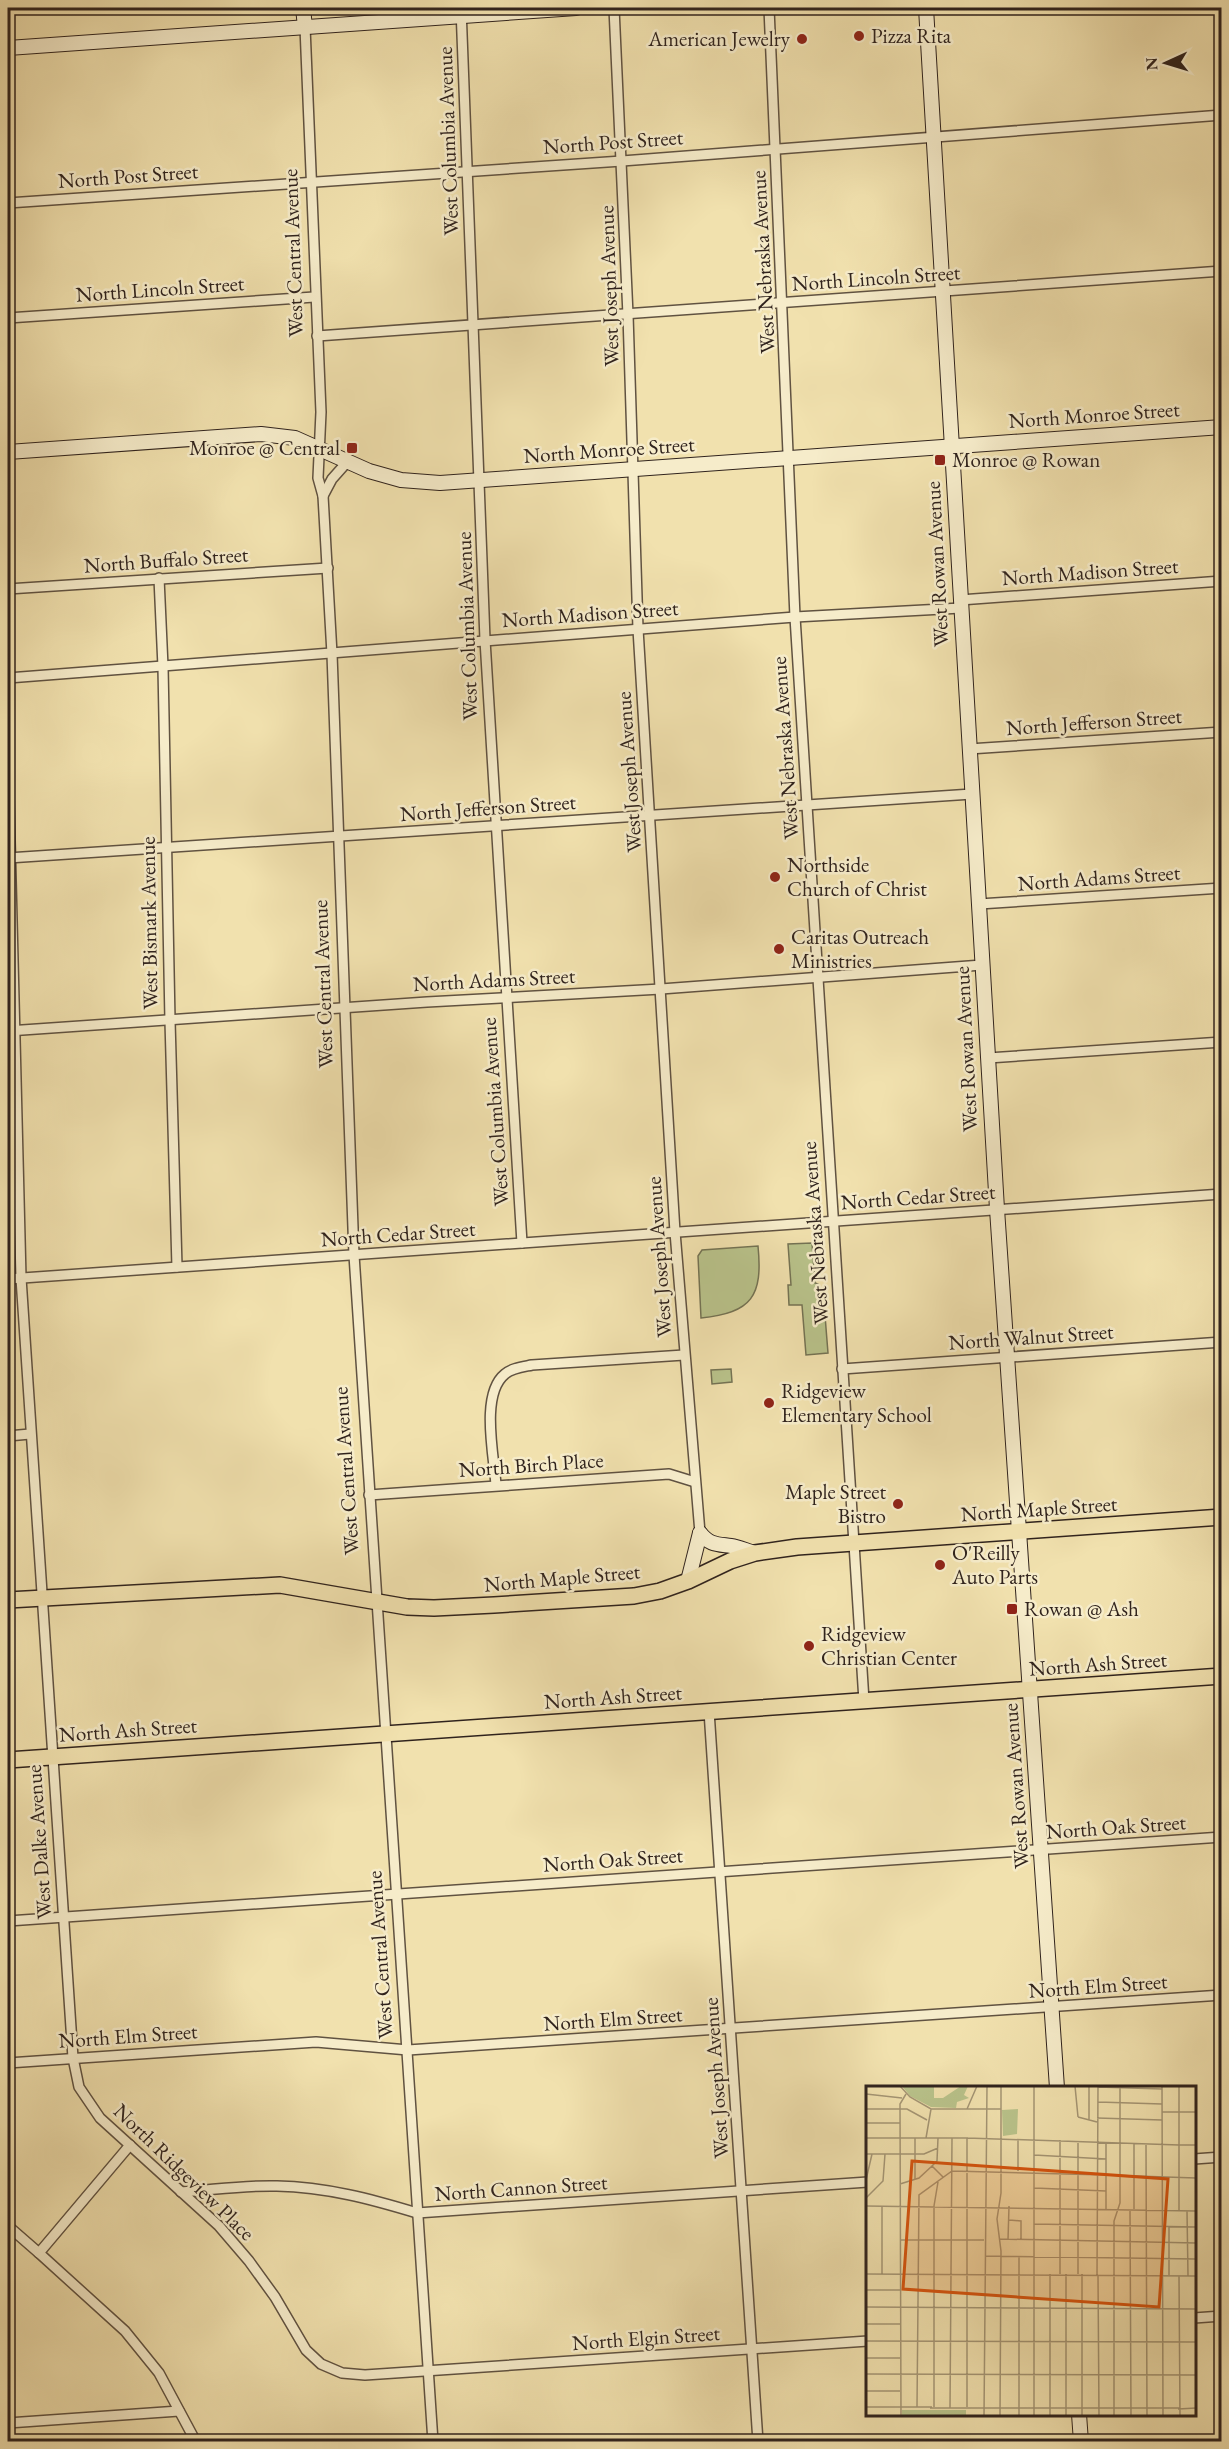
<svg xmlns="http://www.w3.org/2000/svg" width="1229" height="2449" viewBox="0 0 1229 2449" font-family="'EB Garamond',serif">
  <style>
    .green { fill: #b9c38b; stroke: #747354; stroke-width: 1.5 }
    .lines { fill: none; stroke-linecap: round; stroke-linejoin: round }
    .street-casing { stroke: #605241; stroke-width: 12 }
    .secondary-casing { stroke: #30231d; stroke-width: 16 }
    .primary-casing { stroke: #30231d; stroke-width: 18 }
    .street { stroke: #f6ecca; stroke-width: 9 }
    .secondary { stroke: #f6ecca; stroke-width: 14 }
    .primary { stroke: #f1e1ae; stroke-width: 15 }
    .poi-dot { fill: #8f2418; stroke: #f6ecca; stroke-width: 2 }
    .labels { text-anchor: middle; stroke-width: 5; stroke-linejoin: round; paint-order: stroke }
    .poi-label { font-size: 21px; fill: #30231d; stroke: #f6ecca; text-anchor: start }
    .street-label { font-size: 21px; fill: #30231d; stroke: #f6ecca }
    .inset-road { fill: none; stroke: #a49574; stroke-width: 1.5 }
    .view { fill: #d6540e; fill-opacity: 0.15; stroke: #d6540e; stroke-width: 3 }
    .inset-edge { fill: none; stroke: #30231d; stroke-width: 3 }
  </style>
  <rect width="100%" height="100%" fill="#f1e1ae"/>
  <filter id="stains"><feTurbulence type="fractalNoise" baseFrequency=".00333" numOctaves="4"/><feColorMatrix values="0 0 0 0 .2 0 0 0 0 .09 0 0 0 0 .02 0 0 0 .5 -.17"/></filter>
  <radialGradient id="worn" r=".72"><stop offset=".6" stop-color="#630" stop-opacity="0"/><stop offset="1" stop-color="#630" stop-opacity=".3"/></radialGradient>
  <g class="green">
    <polygon points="812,1243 815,1283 818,1284 819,1303 824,1303 828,1353 806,1355 802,1305 789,1305 788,1285 791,1285 788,1244"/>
    <path d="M 758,1246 C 763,1296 752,1313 701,1318 L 698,1256 L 702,1250 Z"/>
    <polygon points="731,1369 732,1382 712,1384 711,1370"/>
  </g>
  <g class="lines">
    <defs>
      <g id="street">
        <polyline points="461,8 485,640 522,1243"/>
        <polyline points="614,8 628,315 638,629 675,1232 700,1533"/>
        <polyline points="769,8 795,617 864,1701"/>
        <polyline points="305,27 321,412 318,478 323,496 332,654 354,1255 433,2442"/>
        <polyline points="8,203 622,161 1222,115"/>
        <polyline points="8,318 314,297"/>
        <polyline points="317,336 1222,271"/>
        <polyline points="323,496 332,479 348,461"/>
        <polyline points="8,543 9,589"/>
        <polyline points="159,578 163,667 170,1021 177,1267"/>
        <polyline points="8,589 328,568"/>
        <polyline points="960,600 1222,581"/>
        <polyline points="8,678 795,617 961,608"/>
        <polyline points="969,749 1222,732"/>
        <polyline points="8,761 21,1278 73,2058 79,2087 100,2118 219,2226 249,2261 275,2297 306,2350 321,2364 342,2373 365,2375 868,2341"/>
        <polyline points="8,858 972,794"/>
        <polyline points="979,904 1222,888"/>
        <polyline points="8,1031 427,1002 661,989 982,965"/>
        <polyline points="988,1058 1222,1042"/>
        <polyline points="8,1279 1222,1194"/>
        <polyline points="842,1369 1222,1342"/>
        <polyline points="8,1436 30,1434"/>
        <path d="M 496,1485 C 494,1456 480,1394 505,1374 C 512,1368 522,1367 532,1365 L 684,1355"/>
        <polyline points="369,1495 669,1474 695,1482"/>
        <polyline points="709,1711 758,2442"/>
        <polyline points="8,1921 1222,1837"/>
        <polyline points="8,2063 316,2042 408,2050 1222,1995"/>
        <polyline points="1194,2159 1222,2157"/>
        <path d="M 181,2192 C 213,2190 245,2185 277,2186 C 326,2187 371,2199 417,2213 L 868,2182"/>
        <polyline points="8,2226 39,2253 130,2145"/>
        <polyline points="39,2253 125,2331 159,2373 196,2442"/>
        <polyline points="1194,2318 1222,2316"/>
        <polyline points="8,2423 179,2411"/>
      </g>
      <g id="secondary">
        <polyline points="303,8 305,27"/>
        <polyline points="926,8 997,1209 1057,2088"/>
        <polyline points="8,48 576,8"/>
        <polyline points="8,452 261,434 295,438 369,471 401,480 440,483 1222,427"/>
        <path d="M 700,1533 C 710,1545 716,1544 731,1546 C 739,1547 747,1551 755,1553"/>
        <polyline points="688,1581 700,1533"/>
        <polyline points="1079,2414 1081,2442"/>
      </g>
      <g id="primary">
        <polyline points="8,1600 280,1585 407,1607 434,1608 494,1605 634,1596 660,1591 688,1581 730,1561 755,1553 797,1547 1222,1517"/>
        <polyline points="8,1760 1222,1676"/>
      </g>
    </defs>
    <use href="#street" class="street-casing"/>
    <use href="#secondary" class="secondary-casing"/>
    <use href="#primary" class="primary-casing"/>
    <use href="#street" class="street"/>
    <use href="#secondary" class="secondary"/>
    <use href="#primary" class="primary"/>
  </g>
  <g class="poi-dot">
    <circle cx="859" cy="36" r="6"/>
    <circle cx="802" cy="39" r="6"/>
    <rect x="346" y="442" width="12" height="12" rx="3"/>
    <rect x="934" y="454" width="12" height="12" rx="3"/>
    <circle cx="775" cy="877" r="6"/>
    <circle cx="779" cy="949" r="6"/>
    <circle cx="769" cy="1403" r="6"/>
    <circle cx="898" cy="1504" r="6"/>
    <circle cx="940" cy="1565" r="6"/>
    <rect x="1006" y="1603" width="12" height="12" rx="3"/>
    <circle cx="809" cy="1646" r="6"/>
  </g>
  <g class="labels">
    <g class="poi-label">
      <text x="871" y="43">Pizza Rita</text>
      <text x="790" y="46" text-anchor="end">American Jewelry</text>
      <text x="340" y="455" text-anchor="end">Monroe @ Central</text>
      <text x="952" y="467">Monroe @ Rowan</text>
      <text x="787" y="872">Northside<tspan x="787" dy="24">Church of Christ</tspan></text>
      <text x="791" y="944">Caritas Outreach<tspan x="791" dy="24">Ministries</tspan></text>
      <text x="781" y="1398">Ridgeview<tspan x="781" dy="24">Elementary School</tspan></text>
      <text x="886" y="1499" text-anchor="end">Maple Street<tspan x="886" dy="24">Bistro</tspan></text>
      <text x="952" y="1560">O'Reilly<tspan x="952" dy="24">Auto Parts</tspan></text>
      <text x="1024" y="1616">Rowan @ Ash</text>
      <text x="821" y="1641">Ridgeview<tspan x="821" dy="24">Christian Center</tspan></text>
    </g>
    <g class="street-label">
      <text transform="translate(448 141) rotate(-92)" y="7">West Columbia Avenue</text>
      <text transform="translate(613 142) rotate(-4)" y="7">North Post Street</text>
      <text transform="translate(128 176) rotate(-4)" y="7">North Post Street</text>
      <text transform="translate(293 253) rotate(-92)" y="7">West Central Avenue</text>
      <text transform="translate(763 262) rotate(-93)" y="7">West Nebraska Avenue</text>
      <text transform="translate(876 278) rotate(-4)" y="7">North Lincoln Street</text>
      <text transform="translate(609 286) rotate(-92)" y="7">West Joseph Avenue</text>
      <text transform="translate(160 289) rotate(-4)" y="7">North Lincoln Street</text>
      <text transform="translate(1094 415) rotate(-4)" y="7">North Monroe Street</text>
      <text transform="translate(609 450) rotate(-4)" y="7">North Monroe Street</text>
      <text transform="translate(166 560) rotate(-4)" y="7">North Buffalo Street</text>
      <text transform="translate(937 564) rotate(-93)" y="7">West Rowan Avenue</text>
      <text transform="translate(1090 572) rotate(-4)" y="7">North Madison Street</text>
      <text transform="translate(590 614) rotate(-4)" y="7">North Madison Street</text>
      <text transform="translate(467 626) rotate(-92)" y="7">West Columbia Avenue</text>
      <text transform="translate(1094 722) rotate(-4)" y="7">North Jefferson Street</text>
      <text transform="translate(785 748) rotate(-94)" y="7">West Nebraska Avenue</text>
      <text transform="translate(629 772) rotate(-94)" y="7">West Joseph Avenue</text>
      <text transform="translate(488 808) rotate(-4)" y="7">North Jefferson Street</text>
      <text transform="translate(1099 878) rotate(-4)" y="7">North Adams Street</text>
      <text transform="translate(149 923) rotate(-91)" y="7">West Bismark Avenue</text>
      <text transform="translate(494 980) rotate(-3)" y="7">North Adams Street</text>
      <text transform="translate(323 984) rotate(-92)" y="7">West Central Avenue</text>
      <text transform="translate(966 1049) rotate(-93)" y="7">West Rowan Avenue</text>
      <text transform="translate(495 1112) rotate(-94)" y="7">West Columbia Avenue</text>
      <text transform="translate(918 1197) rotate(-4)" y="7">North Cedar Street</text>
      <text transform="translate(815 1233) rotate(-94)" y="7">West Nebraska Avenue</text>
      <text transform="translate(398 1234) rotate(-4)" y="7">North Cedar Street</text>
      <text transform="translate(659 1257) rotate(-94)" y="7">West Joseph Avenue</text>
      <text transform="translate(1031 1337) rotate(-4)" y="7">North Walnut Street</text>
      <text transform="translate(531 1465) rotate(-4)" y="7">North Birch Place</text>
      <text transform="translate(346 1471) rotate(-94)" y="7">West Central Avenue</text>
      <text transform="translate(1039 1509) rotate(-4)" y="7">North Maple Street</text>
      <text transform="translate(562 1578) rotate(-5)" y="7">North Maple Street</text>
      <text transform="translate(1098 1664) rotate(-4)" y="7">North Ash Street</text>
      <text transform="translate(613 1697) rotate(-4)" y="7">North Ash Street</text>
      <text transform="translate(128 1730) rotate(-4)" y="7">North Ash Street</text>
      <text transform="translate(1016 1786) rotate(-94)" y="7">West Rowan Avenue</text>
      <text transform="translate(1116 1827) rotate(-4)" y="7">North Oak Street</text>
      <text transform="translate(39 1842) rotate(-94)" y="7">West Dalke Avenue</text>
      <text transform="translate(613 1860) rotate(-4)" y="7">North Oak Street</text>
      <text transform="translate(380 1955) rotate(-94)" y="7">West Central Avenue</text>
      <text transform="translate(1098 1986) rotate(-4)" y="7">North Elm Street</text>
      <text transform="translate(613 2019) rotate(-4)" y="7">North Elm Street</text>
      <text transform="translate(128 2036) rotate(-4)" y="7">North Elm Street</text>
      <text transform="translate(716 2078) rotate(-94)" y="7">West Joseph Avenue</text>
      <text transform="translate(184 2172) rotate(44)" y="7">North Ridgeview Place</text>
      <text transform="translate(521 2188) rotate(-4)" y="7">North Cannon Street</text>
      <text transform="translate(646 2338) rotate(-4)" y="7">North Elgin Street</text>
    </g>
  </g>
  <g transform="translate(866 2086)">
    <rect width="330" height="330" fill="#f1e1ae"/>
    <path d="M 36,0 L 68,0 L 68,12 L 77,12 L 95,0 L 102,0 L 98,9 L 103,12 L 91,16 L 90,22 L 65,21 L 44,10 ZM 152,23 L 151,48 L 137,50 L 136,24 ZM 36,324 L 100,324 L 100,330 L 36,330 Z" fill="#b9c38b"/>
    <path class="inset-road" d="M 34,0 L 44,11 L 65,23 L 135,23M 209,0 L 212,31M 223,0 L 223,34M 296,0 L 297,330M 313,0 L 313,124M 330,0 L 330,98M 232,1 L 296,3M 0,8 L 36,12M 232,16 L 296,18M 0,23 L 41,23 L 61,34M 101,23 L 111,0M 296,26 L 330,26M 212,31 L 231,36M 231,32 L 296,34M 0,37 L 34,37M 0,52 L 102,52M 60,52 L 65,23M 72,52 L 71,75 L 66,80 L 77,91M 101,52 L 313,59M 152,53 L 152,85M 268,58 L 268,123M 280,59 L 281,330M 311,59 L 330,59M 0,68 L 58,68 L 72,62M 168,69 L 240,73M 240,89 L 330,92M 0,94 L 6,68M 49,94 L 49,52M 34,98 L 53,92 L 66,80M 168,102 L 240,105M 0,112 L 17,95 L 19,68M 0,120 L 330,125M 16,120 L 16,188M 240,123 L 240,57M 264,124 L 265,330M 321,125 L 322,190M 143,134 L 155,135 L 155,154M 168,138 L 330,141M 133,153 L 330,157M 34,154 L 118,154M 142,154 L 143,120M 119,170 L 330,173M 0,188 L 330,190M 194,188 L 194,54M 200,188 L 200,330M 212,188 L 212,55M 231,189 L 232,0M 232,189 L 233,330M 303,189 L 303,141M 313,190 L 314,330M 0,204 L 34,204M 0,221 L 330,223M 0,238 L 34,238M 0,255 L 330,256M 0,272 L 34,272M 0,288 L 330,289M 0,305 L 34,305M 0,321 L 66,321M 51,321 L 53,109 L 86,85 L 240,89M 68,321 L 68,120 L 72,96M 101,321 L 101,52M 64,322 L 314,322M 84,322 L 86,52M 312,323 L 330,322M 35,330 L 34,18 L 40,8M 118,330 L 121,0M 134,330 L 135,165 L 131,133 L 135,107 L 135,0M 153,330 L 153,171M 168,330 L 168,0M 184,330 L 184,188M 216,330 L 216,188M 248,330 L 248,135 L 254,117 L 254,0"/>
    <path class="view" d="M 46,75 L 302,93 L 293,221 L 37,203 Z"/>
    <rect width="330" height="330" class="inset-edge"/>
  </g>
  <rect width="1229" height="2449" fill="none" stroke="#f1e1ae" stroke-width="30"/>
  <rect x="9" y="9" width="1211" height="2431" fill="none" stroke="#30231d" stroke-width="3"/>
  <rect x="15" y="15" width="1199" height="2419" fill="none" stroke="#30231d" stroke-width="1.5"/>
  <g transform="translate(1166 63) rotate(266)" stroke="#f6ecca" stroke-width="4.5" paint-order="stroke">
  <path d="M0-4.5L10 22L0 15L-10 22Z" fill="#30231d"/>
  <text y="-9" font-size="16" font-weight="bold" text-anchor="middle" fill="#30231d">N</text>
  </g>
  <rect width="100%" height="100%" filter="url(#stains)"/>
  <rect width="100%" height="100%" fill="url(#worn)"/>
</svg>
